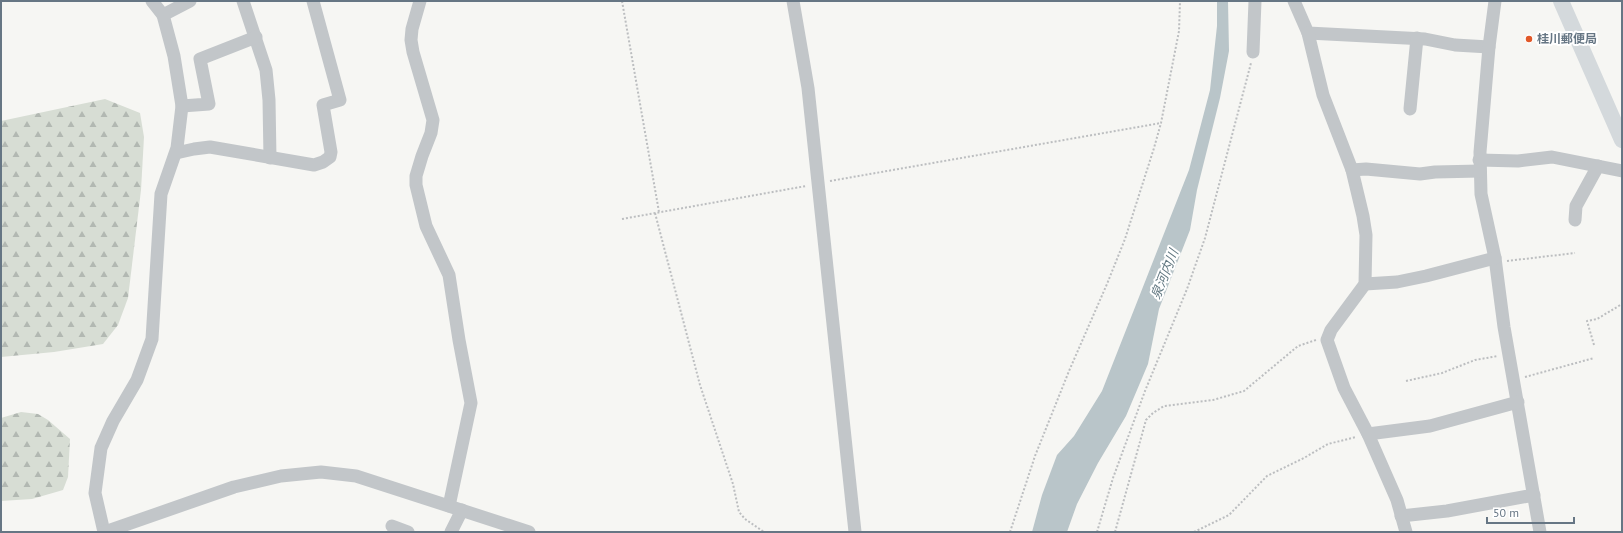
<svg xmlns="http://www.w3.org/2000/svg" width="1623" height="533" viewBox="0 0 1623 533" font-family="'PT Sans','Noto Sans JP',sans-serif">
  <style>
    .forest { fill: url(#forest-firs) }
    .water { fill: #b9c5c9 }
    .lines { fill: none; stroke-linecap: round; stroke-linejoin: round }
    .path { stroke: #bcbec0; stroke-width: 2; stroke-dasharray: 2 2; stroke-linecap: butt }
    .minor { stroke: #c2c6c9; stroke-width: 13 }
    .major { stroke: #d4d9dc; stroke-width: 16 }
    .poi-dot { fill: #e15828; stroke: #fff; stroke-width: 1.5 }
    .labels { text-anchor: middle; stroke-width: 4; stroke-linejoin: round; paint-order: stroke }
    .poi-label { font-size: 12px; font-weight: bold; fill: #667684; stroke: #fff; text-anchor: start }
    .water-label { font-size: 13px; font-style: italic; fill: #617780; stroke: #fff }
  </style>
  <defs>
    <pattern id="forest-firs" width="22" height="20" patternUnits="userSpaceOnUse"><rect width="22" height="20" fill="#d7ddd4"/><path d="M5 1l3.5 6h-7zM16 11l3.5 6h-7z" fill="#b2b8b2"/></pattern>
  </defs>
  <rect width="100%" height="100%" fill="#f6f6f3"/>
  <g class="forest">
    <polygon points="105,99 140,113 144,137 141,190 128,298 118,325 103,344 54,352 1,357 1,121"/>
    <polygon points="21,412 38,414 48,420 70,439 68,477 63,490 32,499 1,501 1,418"/>
  </g>
  <polygon class="water" points="1217,1 1228,1 1229,51 1220,98 1197,190 1190,230 1159,309 1148,364 1126,416 1098,463 1077,504 1067,532 1032,532 1042,495 1057,455 1074,436 1102,391 1189,170 1210,90 1217,26"/>
  <g class="lines">
    <g class="path">
      <polyline points="622,1 659,212"/>
      <polyline points="830,181 1161,123"/>
      <polyline points="655,213 700,385 733,484 739,512 745,519 764,532"/>
      <polyline points="622,219 806,186"/>
      <polyline points="1507,261 1575,253"/>
      <polyline points="1594,345 1587,321 1597,319 1622,304"/>
      <polyline points="1525,377 1594,358"/>
      <polyline points="1406,381 1442,373 1475,360 1498,356"/>
      <polyline points="1010,532 1035,456 1069,371 1107,284 1125,239 1154,148 1161,123 1179,31 1180,1"/>
      <polyline points="1097,532 1113,478 1145,391 1187,289 1205,238 1251,63"/>
      <polyline points="1115,532 1146,420 1153,413 1164,406 1213,400 1244,391 1298,346 1316,340"/>
      <polyline points="1194,532 1229,515 1267,476 1304,458 1328,444 1356,437"/>
    </g>
    <g class="minor">
      <polyline points="243,1 266,70 269,100 270,158"/>
      <polyline points="420,1 412,29 411,40 413,52 433,120 431,133 422,156 416,176 416,185 426,226 449,275 459,340 471,403 449,506"/>
      <polyline points="793,1 808,88 855,532"/>
      <polyline points="1294,1 1308,33 1425,39 1455,45 1489,47"/>
      <polyline points="1495,1 1489,47 1480,152 1481,194 1495,258 1504,327 1540,532"/>
      <polyline points="163,15 190,1"/>
      <polyline points="1308,33 1323,95 1352,170"/>
      <polyline points="1253,52 1255,1"/>
      <polyline points="182,106 209,104 200,59 256,37"/>
      <polyline points="1410,109 1417,38"/>
      <polyline points="176,153 194,149 210,147 314,165 323,162 330,157 331,152 323,105 340,100 313,1"/>
      <polyline points="1479,160 1518,161 1552,157 1622,171"/>
      <polyline points="1575,220 1576,206 1598,166"/>
      <polyline points="1365,284 1397,282 1426,276 1495,258"/>
      <polyline points="1368,434 1430,426 1518,402"/>
      <polyline points="1401,516 1447,511 1534,495"/>
      <polyline points="392,526 408,532"/>
      <polyline points="104,532 95,493 101,448 113,421 137,380 152,339 161,194 177,148 182,106 174,56 163,15 152,1"/>
      <polyline points="105,532 234,487 281,476 321,472 356,476 529,532"/>
      <polyline points="451,532 462,510"/>
      <polyline points="1406,532 1397,500 1368,434 1344,388 1327,340 1331,330 1365,284 1366,235 1363,216 1352,170 1366,169 1420,174 1435,172 1480,171"/>
    </g>
    <polyline class="major" points="1561,1 1622,140"/>
  </g>
  <circle class="poi-dot" cx="1529" cy="39" r="4"/>
  <g class="labels">
    <g class="poi-label">
      <text x="1537" y="43">桂川郵便局</text>
    </g>
    <g class="water-label">
      <text transform="translate(1164 274) rotate(-68)" y="5">泉河内川</text>
    </g>
  </g>
  <rect width="1623" height="533" fill="none" stroke="#667684" stroke-width="4"/>
  <path d="M1487 517v6h87v-6" fill="none" stroke="#667684" stroke-width="2"/>
  <text x="1493" y="517" font-size="12" fill="#667684" stroke="#ffffff" stroke-width="3" paint-order="stroke">50 m</text>
</svg>
